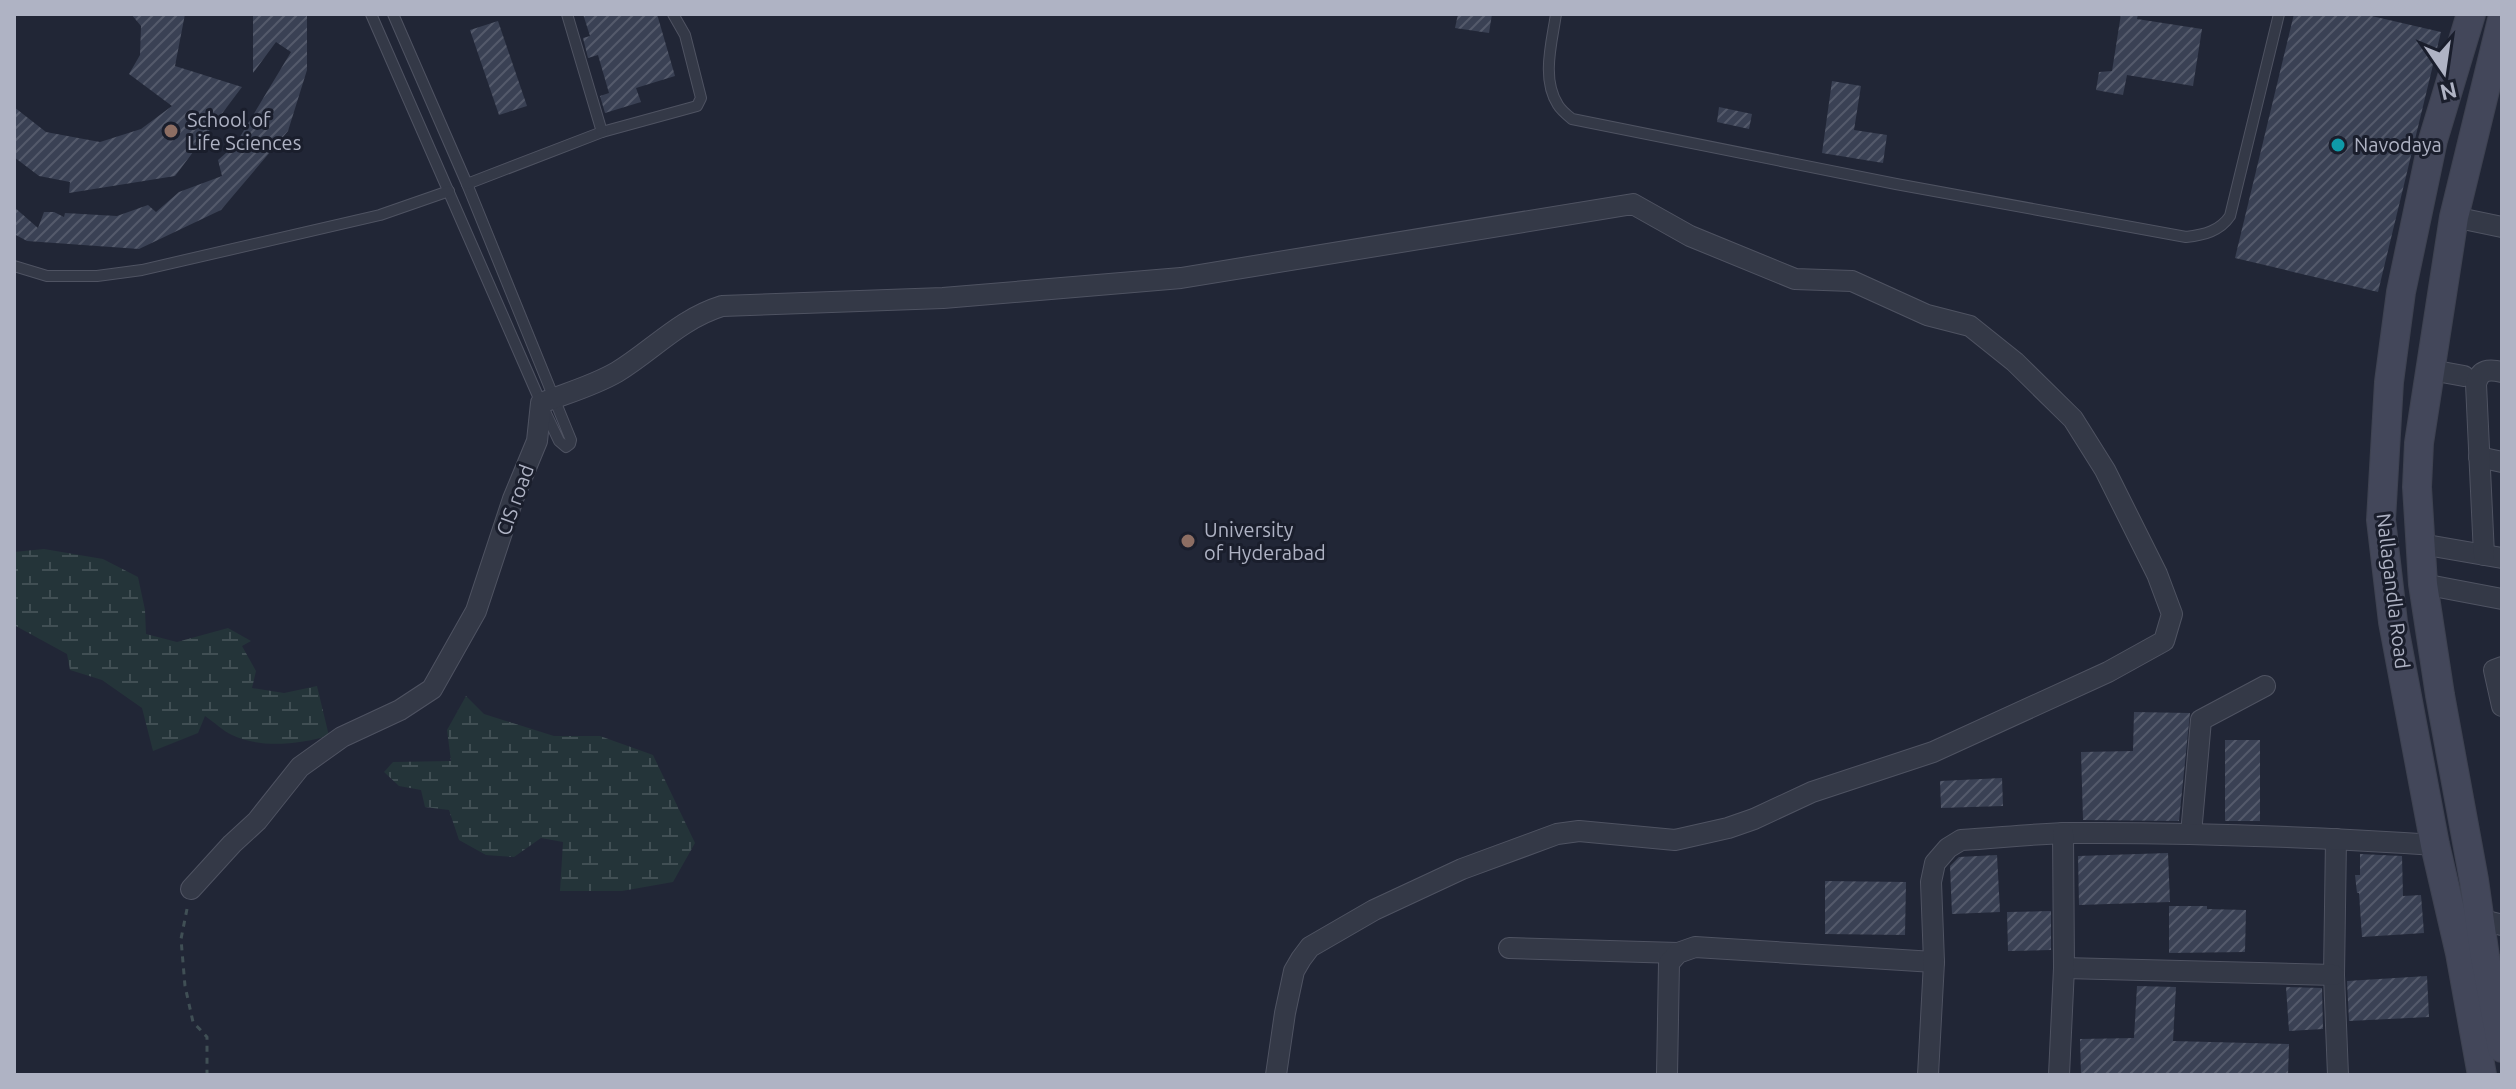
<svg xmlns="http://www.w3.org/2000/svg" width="2516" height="1089" viewBox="0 0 2516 1089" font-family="Ubuntu,sans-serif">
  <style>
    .wetland { fill: url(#wetland-marsh) }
    .building { fill: url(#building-hatch) }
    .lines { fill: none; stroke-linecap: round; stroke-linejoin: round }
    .lane-casing { stroke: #4f5362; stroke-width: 12 }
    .street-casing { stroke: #4f5362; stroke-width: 22 }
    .secondary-casing { stroke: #3e4251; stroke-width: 30 }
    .path { stroke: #404f55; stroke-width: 3; stroke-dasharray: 6 6; stroke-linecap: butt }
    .lane { stroke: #343947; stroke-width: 10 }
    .street { stroke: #343947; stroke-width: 20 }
    .secondary { stroke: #43475a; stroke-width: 28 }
    .education-dot { fill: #8d6e63; stroke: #1a1e2c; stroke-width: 3 }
    .culture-dot { fill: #0f9aa8; stroke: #1a1e2c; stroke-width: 3 }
    .labels { text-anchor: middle; stroke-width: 6; stroke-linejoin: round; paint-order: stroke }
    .poi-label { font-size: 20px; fill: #afb3c4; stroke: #1a1e2c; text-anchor: start }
    .street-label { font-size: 20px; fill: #afb3c4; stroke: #1a1e2c }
  </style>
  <defs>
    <pattern id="wetland-marsh" width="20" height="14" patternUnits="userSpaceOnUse" patternTransform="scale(2)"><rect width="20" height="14" fill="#243439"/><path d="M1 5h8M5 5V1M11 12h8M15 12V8" fill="none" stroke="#414f54"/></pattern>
    <pattern id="building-hatch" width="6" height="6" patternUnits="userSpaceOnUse" patternTransform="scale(2)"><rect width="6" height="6" fill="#3a4154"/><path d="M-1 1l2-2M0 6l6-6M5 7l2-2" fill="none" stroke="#545a6b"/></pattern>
  </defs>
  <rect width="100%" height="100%" fill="#212636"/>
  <g class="wetland">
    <path d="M 44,549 L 103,559 L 138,577 L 145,610 L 146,634 L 177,642 L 228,628 L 251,641 L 242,646 L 256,671 L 252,688 L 284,693 L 317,686 L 329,736 C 298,744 262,749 232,735 C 223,731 214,722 205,716 L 198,733 L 153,751 L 142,708 L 102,680 L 70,670 L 67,654 L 14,625 L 14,552 Z"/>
    <polygon points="466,696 484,714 554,736 600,736 653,755 695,843 673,882 622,891 560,891 563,842 541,838 514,857 486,855 459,840 449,810 425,807 421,790 399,786 384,772 393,762 451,761 447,730"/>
  </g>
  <g class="building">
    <polygon points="131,14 185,14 175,66 242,87 175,176 69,193 70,182 39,176 14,157 14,107 46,132 100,142 141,129 172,106 129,74 140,55 141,26"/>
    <polygon points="253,14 307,14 307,70 288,131 221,210 139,249 27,241 14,234 14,207 38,228 44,212 54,212 64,217 65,213 117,216 148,205 156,212 179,192 222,176 218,160 235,145 291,52 276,42 253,73"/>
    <polygon points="583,14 657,14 675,76 636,88 641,102 605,113 600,96 609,93 598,55 588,58 583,38 590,36"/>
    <polygon points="1458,14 1492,14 1489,33 1455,28"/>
    <polygon points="2121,14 2138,14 2137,19 2202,29 2193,86 2127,75 2123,95 2096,90 2099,72 2112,71"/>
    <polygon points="2294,14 2363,14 2441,32 2378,292 2235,258"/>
    <polygon points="498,21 527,106 499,115 470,30"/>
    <polygon points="1832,81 1861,86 1854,130 1887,135 1883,163 1822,153"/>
    <polygon points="1719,107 1752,114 1749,129 1717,122"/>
    <polygon points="2134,712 2190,713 2179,821 2083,820 2081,752 2133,751"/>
    <rect x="2225" y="740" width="35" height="81"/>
    <polygon points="2002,778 2003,806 1941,808 1940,781"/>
    <polygon points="2168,853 2170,902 2079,905 2078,856"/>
    <polygon points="2360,854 2402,856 2403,896 2421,895 2424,933 2362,937 2359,893 2357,893 2355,875 2360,875"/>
    <polygon points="1997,855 2000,912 1952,914 1950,866 1959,857"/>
    <polygon points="1825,881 1906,882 1905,935 1825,934"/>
    <polygon points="2169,906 2207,906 2207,909 2246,910 2245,952 2169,953"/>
    <polygon points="2051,911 2051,950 2008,951 2007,912"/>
    <polygon points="2427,976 2429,1017 2349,1021 2347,981"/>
    <polygon points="2137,986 2176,987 2173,1041 2289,1044 2288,1075 2081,1075 2080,1039 2134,1038"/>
    <polygon points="2286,987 2322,988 2323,1029 2289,1031"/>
  </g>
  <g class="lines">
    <defs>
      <g id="lane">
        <polyline points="371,14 541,403 559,441 566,447 570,444 571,440 467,184"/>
        <polyline points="393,14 467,184 602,132 697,106 701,98 685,35 673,14"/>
        <polyline points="567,14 602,132"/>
        <path d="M 1556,14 C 1552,42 1541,79 1558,105 C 1561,110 1567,115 1572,119 L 1896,184 L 2186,237 C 2204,235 2220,231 2230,216 L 2279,14"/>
        <polyline points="14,266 47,276 97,276 142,270 380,215 449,191"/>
      </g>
      <g id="street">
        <polyline points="2454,217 2502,227"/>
        <polyline points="2431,370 2464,376"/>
        <polyline points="2479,457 2502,462"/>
        <polyline points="2421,544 2502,558"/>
        <path d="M 2484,555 L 2476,384 C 2480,369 2489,369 2502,372"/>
        <polyline points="2423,584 2502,599"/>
        <polyline points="2502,667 2494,670 2502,706"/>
        <polyline points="2191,834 2201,720 2265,686"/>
        <polyline points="2336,839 2334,975 2338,1075"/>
        <path d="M 191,889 L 232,844 L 257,821 L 300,767 L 342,737 L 400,710 L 432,689 L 476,611 L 513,499 L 537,441 L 541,403 C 567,393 593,386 617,372 C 653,350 680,319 722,306 L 943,298 L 1181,278 L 1633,204 L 1690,236 L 1795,279 L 1852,281 L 1927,315 L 1970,326 L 2015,362 L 2073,419 L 2105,470 L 2157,574 L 2172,614 L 2164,641 L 2108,672 L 1933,752 L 1812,792 L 1754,819 L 1728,828 L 1675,840 L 1579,831 L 1557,834 L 1462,869 L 1374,910 L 1310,947 L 1301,959 L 1294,971 L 1285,1013 L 1276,1075"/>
        <polyline points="2479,919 2502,925"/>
        <polyline points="1509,948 1678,953"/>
        <polyline points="2064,968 2334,975"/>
        <polyline points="1667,1075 1669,963 1678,953 1695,947 1934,962"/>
        <path d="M 1928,1075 L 1934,962 L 1931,882 L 1935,863 L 1948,848 L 1961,840 C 1996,838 2031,834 2066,833 C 2189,832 2312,837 2435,845"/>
        <polyline points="2059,1075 2064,968 2063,833"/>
      </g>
      <g id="secondary">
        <polyline points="2471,14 2433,140 2401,292 2389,382 2381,520 2393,622 2435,845 2460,953 2482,1075"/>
        <polyline points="2502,20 2454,217 2419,443 2417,487 2423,584 2440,695 2474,880 2485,957 2502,1048"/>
      </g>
    </defs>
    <use href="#lane" class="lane-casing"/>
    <use href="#street" class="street-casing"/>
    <use href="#secondary" class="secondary-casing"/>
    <polyline class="path" points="187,909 181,939 185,986 193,1022 207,1037 207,1075"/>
    <use href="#lane" class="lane"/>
    <use href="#street" class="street"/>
    <use href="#secondary" class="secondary"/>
  </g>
  <g class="education-dot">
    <circle cx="171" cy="131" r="8"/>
    <circle cx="1188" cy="541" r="8"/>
  </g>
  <circle class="culture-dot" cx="2338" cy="145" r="8"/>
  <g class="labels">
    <g class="poi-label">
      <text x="187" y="127">School of<tspan x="187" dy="23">Life Sciences</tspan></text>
      <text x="2354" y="152">Navodaya</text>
      <text x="1204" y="537">University<tspan x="1204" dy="23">of Hyderabad</tspan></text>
    </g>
    <g class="street-label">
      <text transform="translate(515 500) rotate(-70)" y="7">CIS road</text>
      <text transform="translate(2393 591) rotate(83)" y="7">Nallagandla Road</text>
    </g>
  </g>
  <rect width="2516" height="1089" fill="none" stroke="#afb3c4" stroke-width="32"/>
  <g transform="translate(2444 72) rotate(167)" stroke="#1a1e2c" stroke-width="6" paint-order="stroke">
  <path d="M0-6L14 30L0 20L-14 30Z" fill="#afb3c4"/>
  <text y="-12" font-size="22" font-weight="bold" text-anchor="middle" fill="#afb3c4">N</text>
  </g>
</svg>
